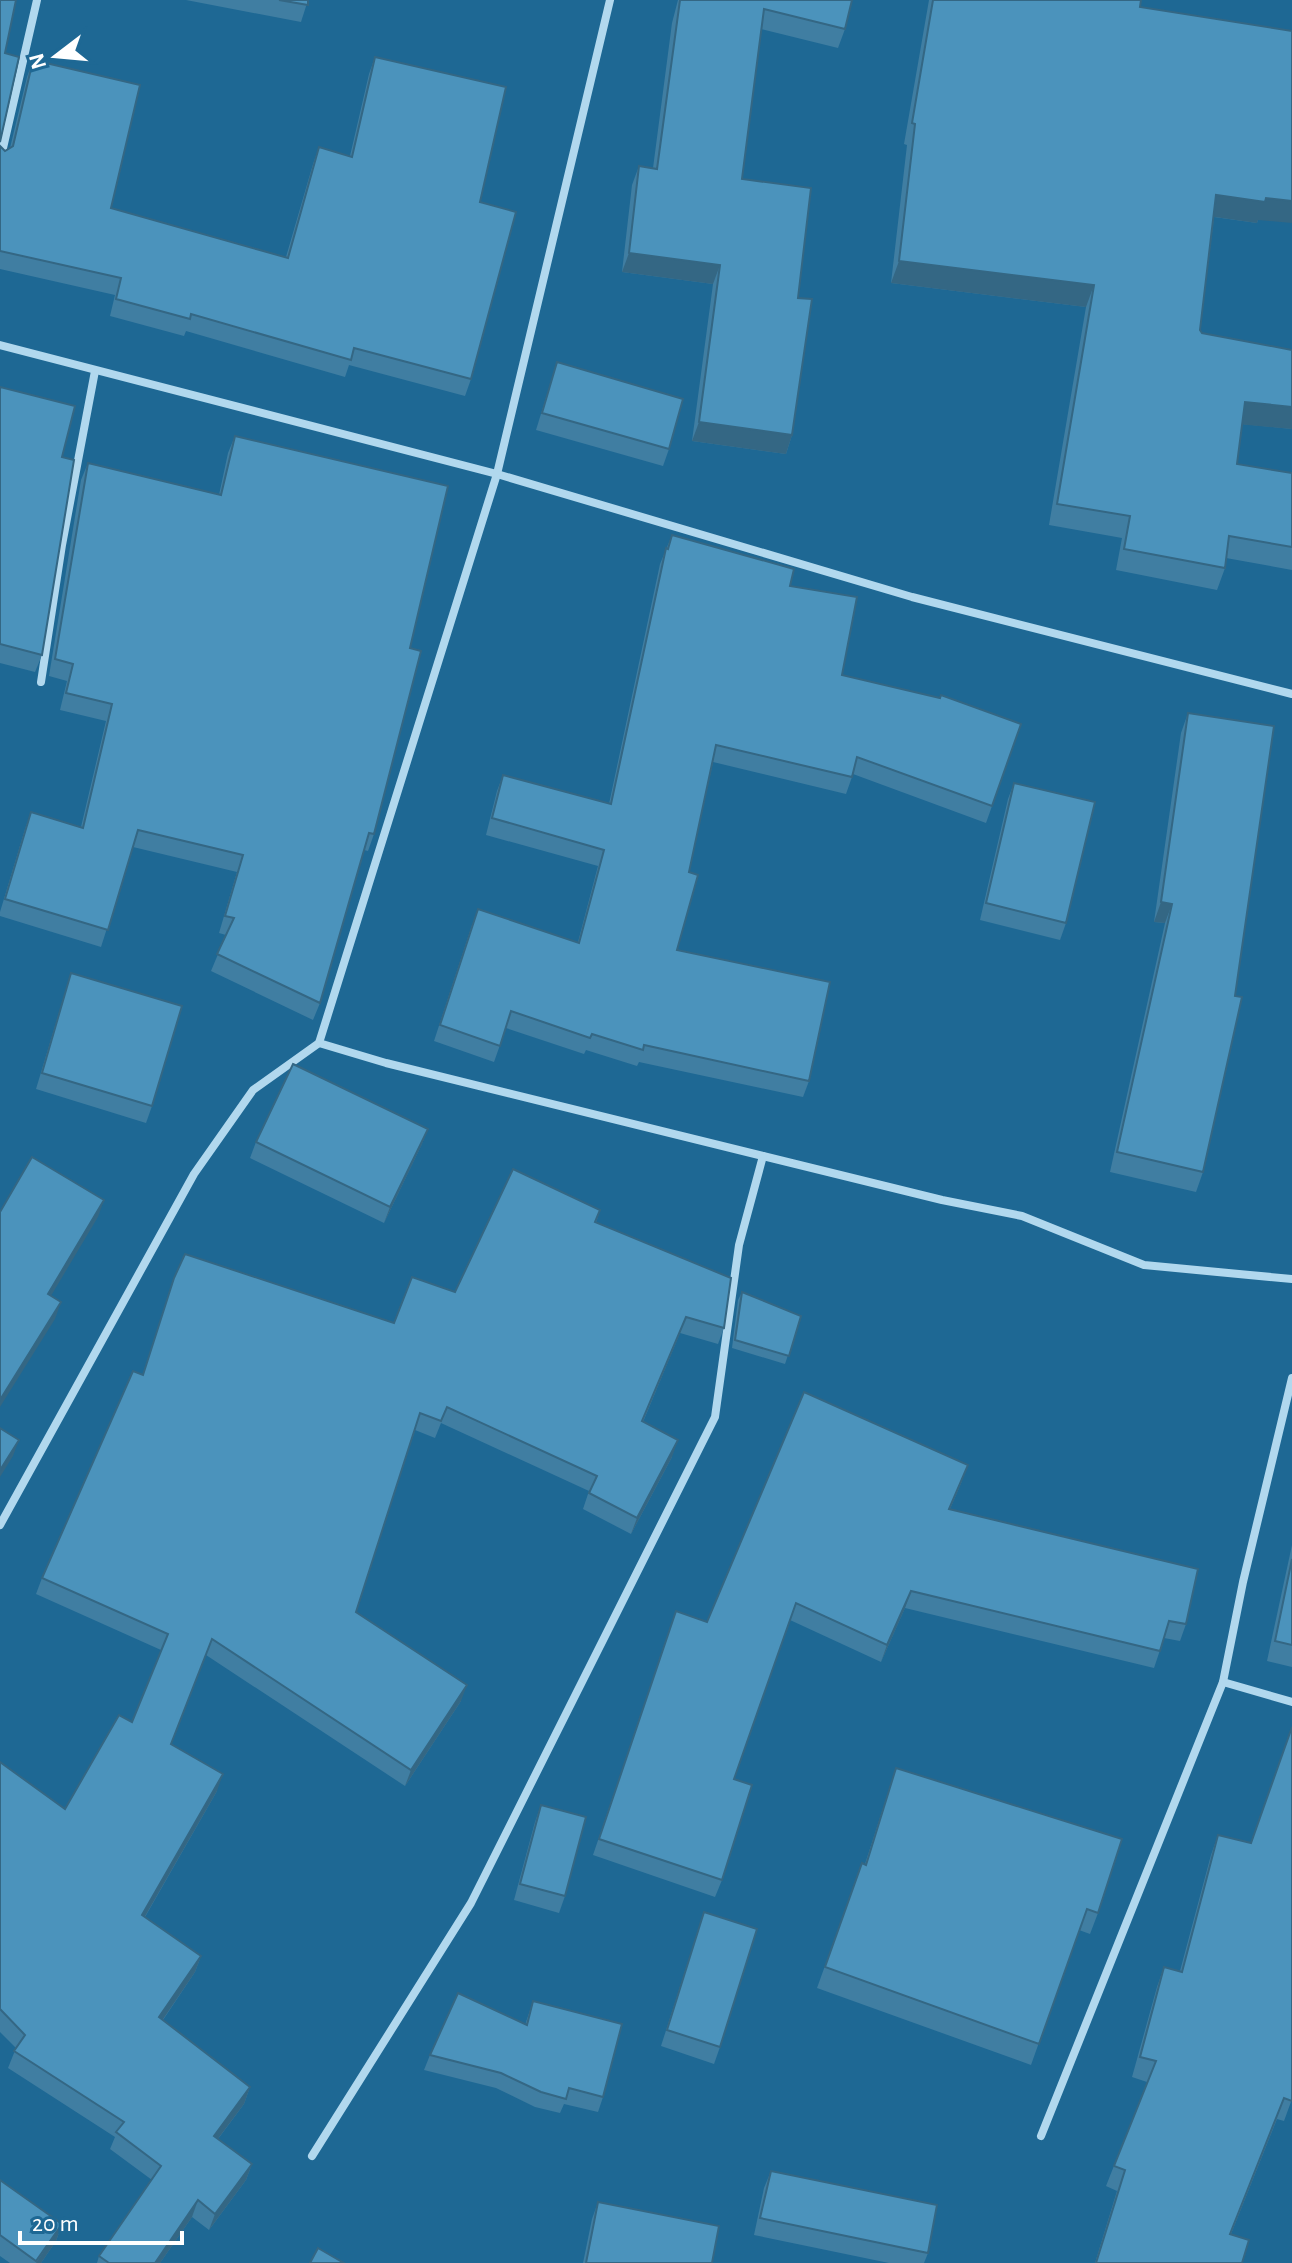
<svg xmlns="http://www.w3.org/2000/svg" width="1292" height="2263" viewBox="0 0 1292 2263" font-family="'Alegreya Sans',sans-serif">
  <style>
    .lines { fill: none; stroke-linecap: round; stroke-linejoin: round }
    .minor { stroke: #b1d8ee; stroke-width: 8 }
    .wall { fill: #407ea2 }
    .shaded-wall { fill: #346784 }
    .building { fill: #4b93bc; stroke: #346784; stroke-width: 2 }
  </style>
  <rect width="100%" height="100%" fill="#1e6894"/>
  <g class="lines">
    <g class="minor">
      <polyline points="0,161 37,0"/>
      <polyline points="0,345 497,474 912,597 1292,694"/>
      <polyline points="41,682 62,545 95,371"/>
      <polyline points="319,1043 386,1063 763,1156 942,1200 1022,1216 1144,1265 1292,1279"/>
      <polyline points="0,1525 194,1174 253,1090 319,1043 497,474 610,0"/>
      <polyline points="1223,1682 1292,1702"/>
      <polyline points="1041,2136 1223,1682 1243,1582 1292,1378"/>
      <polyline points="312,2156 471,1903 715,1417 739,1245 763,1156"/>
    </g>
  </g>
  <g class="wall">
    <polygon points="186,0 308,0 301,22"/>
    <polygon points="678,0 852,0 845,29 838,48 761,29 742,179 798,298 792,435 786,454 692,441 713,284 622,272 632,185 639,166 653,168 672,23"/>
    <polygon points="929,0 1141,0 1140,7 1258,220 1257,223 1214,217 1200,330 1202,333 1292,429 1242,424 1237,464 1292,473 1292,570 1226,558 1225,568 1217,590 1116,570 1122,538 1049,525 1086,307 891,283 907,145 904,144"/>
    <polygon points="375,57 480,202 471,379 465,396 349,365 345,377 186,331 184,336 110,316 115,295 0,269 0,146 5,151 10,148 27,77 33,60 111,208 286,257 313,164 319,147 350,156 369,74"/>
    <polygon points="557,362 669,449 663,466 536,430"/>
    <polygon points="0,387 62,457 42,655 35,672 0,663"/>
    <polygon points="235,436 410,648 374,834 368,851 364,850 320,1003 313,1020 211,971 226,935 219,933 237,872 133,847 101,947 0,916 0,912 25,829 31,812 81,827 106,721 60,710 67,681 49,676 81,480 88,463 219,495 228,453"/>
    <polygon points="672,535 790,586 842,675 1021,724 986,823 853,774 846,794 713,762 689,872 677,950 809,1081 803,1097 639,1062 637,1066 586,1050 584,1054 506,1028 494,1062 434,1041 472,925 578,942 598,866 486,835 497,791 503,775 609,804 660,564"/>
    <polygon points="1188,713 1203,1172 1196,1192 1110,1172 1165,923 1154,922 1181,733"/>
    <polygon points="1014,783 1066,923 1060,940 980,920 1008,799"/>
    <polygon points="71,973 152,1106 146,1123 36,1089"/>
    <polygon points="428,1129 421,1146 384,1223 250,1158 256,1142"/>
    <polygon points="600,1210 596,1223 724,1328 718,1344 680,1333 643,1422 672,1457 631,1534 583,1509 589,1491 441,1423 435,1438 415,1430 356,1612 461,1701 405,1786 206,1655 171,1744 217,1791 145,1917 201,1956 195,1972 163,2020 250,2087 244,2104 218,2139 252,2164 246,2180 209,2230 192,2217 160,2263 97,2263 99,2256 152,2180 110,2149 115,2137 8,2068 16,2048 0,2032 0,1762 65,1809 132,1722 161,1650 36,1594 42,1578 143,1375 174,1278 394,1323 455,1292"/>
    <polygon points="742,1292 801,1316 785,1364 732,1348 738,1300"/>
    <polygon points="962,1481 950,1509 1186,1624 1180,1641 1164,1638 1154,1668 905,1608 881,1662 790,1620 734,1779 722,1880 715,1897 593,1855 676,1611 707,1622"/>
    <polygon points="1292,1545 1292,1667 1267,1661"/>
    <polygon points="896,1768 1098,1913 1090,1934 1079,1930 1031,2065 817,1988 862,1863 865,1864"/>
    <polygon points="541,1805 565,1896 559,1913 514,1900 535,1822"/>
    <polygon points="1218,1835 1292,2099 1284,2121 1277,2119 1231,2234 1242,2263 1095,2263 1117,2191 1106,2186 1147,2082 1132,2077 1157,1987 1164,1967 1180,1971 1211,1855"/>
    <polygon points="704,1912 720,2047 714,2064 661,2046"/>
    <polygon points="533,2001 603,2097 598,2112 564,2104 560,2113 535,2107 496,2088 424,2070 430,2055 525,2025"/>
    <polygon points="771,2171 928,2253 924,2263 889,2263 754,2235 764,2188"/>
    <polygon points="0,2180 62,2224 56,2241 41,2263 10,2263 0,2256"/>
    <polygon points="598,2202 712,2263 583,2263 592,2219"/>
  </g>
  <g class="shaded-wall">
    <polygon points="1216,195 1292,201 1292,223 1258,220 1257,223 1208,216"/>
    <polygon points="629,253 720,265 713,284 622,272"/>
    <polygon points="899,261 1094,285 1086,307 891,283"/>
    <polygon points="1245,402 1292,407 1292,429 1237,424"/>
    <polygon points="699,422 792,435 786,454 692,441"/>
    <polygon points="1161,902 1172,904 1165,923 1154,922"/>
    <polygon points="428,1129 421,1146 384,1223 390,1207"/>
    <polygon points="104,1200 98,1217 42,1311 48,1294"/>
    <polygon points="61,1302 55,1319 0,1407 0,1400"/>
    <polygon points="19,1440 13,1456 0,1477 0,1470"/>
    <polygon points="678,1440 672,1457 631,1534 637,1518"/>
    <polygon points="911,1591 905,1608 881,1662 887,1645"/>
    <polygon points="467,1685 461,1701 405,1786 411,1770"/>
    <polygon points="223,1774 217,1791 136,1932 142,1915"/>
    <polygon points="201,1956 195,1972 153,2034 159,2017"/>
    <polygon points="250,2087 244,2104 208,2152 214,2136"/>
    <polygon points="252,2164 246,2180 209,2230 215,2214"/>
    <polygon points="198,2200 192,2217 160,2263 155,2263"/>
    <polygon points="62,2224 56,2241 41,2263 36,2263"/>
  </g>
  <g class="building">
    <polygon points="0,0 16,0 5,53 19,57 0,142"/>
    <polygon points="279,0 308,0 308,5"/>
    <polygon points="680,0 852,0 845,29 764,9 742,179 811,188 798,298 812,299 792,435 699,422 720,265 629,253 639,166 657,169"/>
    <polygon points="933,0 1141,0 1140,7 1292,31 1292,201 1266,198 1265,202 1216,195 1200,330 1202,333 1292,350 1292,407 1245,402 1237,464 1292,473 1292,547 1229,536 1225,568 1124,549 1130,516 1057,504 1094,285 899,261 915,124 912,123"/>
    <polygon points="375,57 506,87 480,202 516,212 471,379 354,348 351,360 191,314 190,319 116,299 121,278 0,251 0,146 5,151 13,146 33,60 140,85 111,208 288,258 319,147 352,157"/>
    <polygon points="557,362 683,399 669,449 542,413"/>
    <polygon points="0,387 75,406 62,457 74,460 42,655 0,644"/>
    <polygon points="235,436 448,486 410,648 421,651 374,834 369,833 320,1003 217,954 234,918 225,916 243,855 138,830 108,930 5,899 31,812 83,828 112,704 66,693 73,664 55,659 88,463 221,495"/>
    <polygon points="672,535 794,569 790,586 857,597 842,675 940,698 941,695 1021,724 992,806 857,757 852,777 716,745 689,872 698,875 677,950 830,982 809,1081 644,1045 643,1050 592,1034 590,1038 511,1011 500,1046 440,1025 478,909 579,943 604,850 492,818 503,775 611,804 666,548 668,549"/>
    <polygon points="1188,713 1274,726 1235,996 1242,997 1203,1172 1117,1152 1172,904 1161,902"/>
    <polygon points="1014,783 1095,802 1066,923 986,903"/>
    <polygon points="71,973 182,1006 152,1106 42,1073"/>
    <polygon points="293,1064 428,1129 390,1207 256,1142"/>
    <polygon points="32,1157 104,1200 48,1294 61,1302 0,1400 0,1212"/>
    <polygon points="513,1169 600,1210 595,1222 731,1278 724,1328 686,1317 642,1421 678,1440 637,1518 589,1493 597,1476 447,1407 441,1421 420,1413 356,1612 467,1685 411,1770 212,1639 171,1744 223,1774 142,1915 201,1956 159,2017 250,2087 214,2136 252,2164 215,2214 198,2200 155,2263 109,2263 99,2256 161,2166 116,2132 124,2122 14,2051 25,2035 0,2009 0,1762 65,1809 119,1715 132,1722 168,1634 42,1578 133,1371 143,1375 174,1278 185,1254 394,1323 412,1277 455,1292"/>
    <polygon points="742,1292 801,1316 789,1356 735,1340"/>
    <polygon points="804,1392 968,1465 949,1509 1198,1569 1186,1624 1169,1621 1160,1651 911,1591 887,1645 796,1603 734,1779 752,1785 722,1880 599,1839 676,1611 707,1622"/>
    <polygon points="0,1428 19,1440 0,1470"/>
    <polygon points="1292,1559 1292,1645 1275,1641"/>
    <polygon points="1292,1727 1292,2101 1284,2098 1230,2234 1249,2240 1242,2263 1096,2263 1125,2170 1114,2166 1156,2061 1140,2057 1164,1967 1182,1972 1218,1835 1251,1843"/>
    <polygon points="896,1768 1122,1839 1098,1913 1087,1909 1039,2044 825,1967 862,1863 866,1865"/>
    <polygon points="541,1805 586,1817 565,1896 520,1884"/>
    <polygon points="704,1912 757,1929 720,2047 667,2030"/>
    <polygon points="458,1993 527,2025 533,2001 622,2024 603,2097 569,2088 566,2099 541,2092 501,2073 430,2055"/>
    <polygon points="771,2171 937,2205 928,2253 760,2218"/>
    <polygon points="0,2180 62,2224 36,2261 0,2235"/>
    <polygon points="598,2202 719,2226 712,2263 586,2263"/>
    <polygon points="318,2248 344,2263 310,2263"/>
  </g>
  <g transform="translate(56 56) rotate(254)" stroke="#1e6894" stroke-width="6" paint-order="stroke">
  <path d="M0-6L14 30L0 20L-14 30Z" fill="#ffffff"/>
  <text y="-12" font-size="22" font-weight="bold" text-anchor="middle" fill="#ffffff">N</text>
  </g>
  <path d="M20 2231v12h162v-12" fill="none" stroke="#ffffff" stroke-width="4"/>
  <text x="32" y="2231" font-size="24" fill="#ffffff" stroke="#1e6894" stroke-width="6" paint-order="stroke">20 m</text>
</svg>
